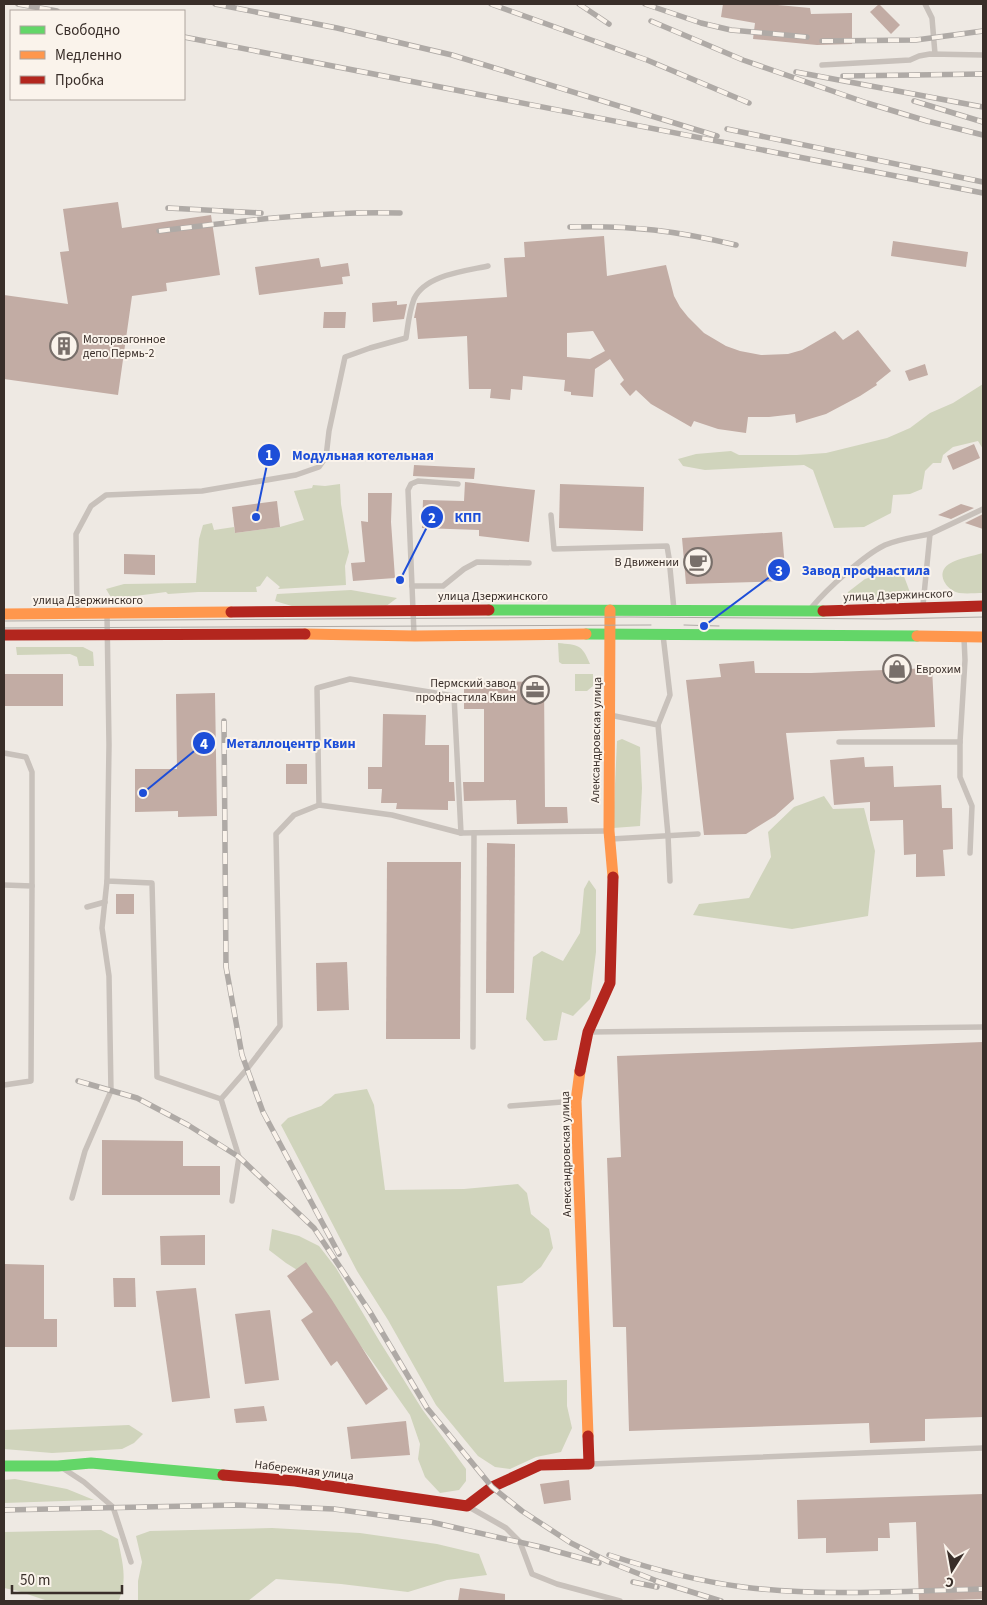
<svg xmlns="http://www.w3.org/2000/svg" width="987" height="1605" viewBox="0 0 987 1605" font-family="'Source Sans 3',sans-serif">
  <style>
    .green { fill: #d0d4bc }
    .building { fill: #c2aca4; fill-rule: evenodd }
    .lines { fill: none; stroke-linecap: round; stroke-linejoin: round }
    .lane { stroke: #c8c1bb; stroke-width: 5.5 }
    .fast { stroke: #63d668; stroke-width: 11 }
    .slow { stroke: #ff974d; stroke-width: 11 }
    .jam { stroke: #b3261e; stroke-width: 11 }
    .tram { stroke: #afaaa6; stroke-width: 1 }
    .rail-casing { stroke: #afaaa6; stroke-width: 5.5 }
    .rail { stroke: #faf3eb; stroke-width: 4; stroke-dasharray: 11; stroke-linecap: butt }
    .labels { text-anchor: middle; stroke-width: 4; stroke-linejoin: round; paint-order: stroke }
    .poi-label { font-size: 12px; fill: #392e29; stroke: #faf3eb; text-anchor: start }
    .street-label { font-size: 12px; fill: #392e29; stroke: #faf3eb }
    .leader { fill: none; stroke: #1d4ed8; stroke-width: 2 }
    .callout-dot { fill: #1d4ed8; stroke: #faf3eb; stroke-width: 2 }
    .mark-label { font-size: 15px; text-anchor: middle; font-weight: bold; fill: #fff }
    .callout-label { font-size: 14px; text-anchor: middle; font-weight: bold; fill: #1d4ed8; stroke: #faf3eb; stroke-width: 4; stroke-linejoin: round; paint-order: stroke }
  </style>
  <rect width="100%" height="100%" fill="#eee9e3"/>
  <g class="green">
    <polygon points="983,384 983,449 978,441 953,447 943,455 941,463 933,463 925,471 922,489 910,494 893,495 891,513 864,527 834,528 813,470 804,465 705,470 683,466 678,459 696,454 731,451 739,455 797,455 826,453 887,438 910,428 930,413 953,403"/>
    <polygon points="340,484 341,504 349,552 345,566 346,585 278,589 280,587 267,576 260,586 256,587 257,592 198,592 168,594 166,592 112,599 106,589 124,584 196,583 199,539 203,525 212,523 214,530 234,527 235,533 280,527 304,520 294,491 312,488 313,485 325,486"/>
    <path d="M 983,553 L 983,593 C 976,593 967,594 959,593 C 946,590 935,573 949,564 C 958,558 973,556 983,553 Z"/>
    <polygon points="898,568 902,571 911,595 900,598 850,601 847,597 848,592 865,579"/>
    <polygon points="351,590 397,598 385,607 295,607 275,601 277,594"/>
    <path d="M 558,643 C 578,645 582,644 590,664 L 562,664 L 559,662 Z"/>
    <polygon points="16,647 83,647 93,652 94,666 79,666 77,657 70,654 17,655"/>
    <polygon points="575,674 593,674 593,686 587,691 575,691"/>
    <polygon points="622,739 640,747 642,788 640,826 613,828 617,741"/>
    <polygon points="824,796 833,809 864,808 875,851 868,916 792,929 693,915 699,904 749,898 771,857 768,832 794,807"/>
    <polygon points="589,880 596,890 596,952 590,999 573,1016 562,1012 557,1040 544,1041 526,1019 533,957 542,951 563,961 580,933 584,889"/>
    <polygon points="367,1089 374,1105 385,1190 464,1189 518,1184 527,1193 531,1214 549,1229 553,1248 541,1267 522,1283 497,1286 504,1382 567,1380 567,1406 572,1428 561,1452 536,1457 510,1469 495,1467 478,1456 436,1405 388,1320 357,1271 281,1125 288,1118 321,1106 335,1094"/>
    <polygon points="272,1229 299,1236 319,1246 336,1268 380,1342 422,1409 466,1469 466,1481 459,1490 440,1493 425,1477 418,1459 420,1444 410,1415 372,1361 310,1278 286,1263 269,1250"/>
    <polygon points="129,1425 143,1434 134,1443 122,1449 52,1453 4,1449 4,1430"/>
    <polygon points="15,1479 67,1489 94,1500 4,1503 4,1480"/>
    <polygon points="272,1528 360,1533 437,1544 479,1554 487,1575 447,1580 408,1592 341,1584 276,1579 248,1601 138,1601 138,1581 142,1562 136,1536 150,1531"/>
    <path d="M 101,1530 L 118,1539 C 122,1562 128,1579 119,1600 L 48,1601 L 18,1591 L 4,1588 L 4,1532 Z"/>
  </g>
  <g class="building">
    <polygon points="723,4 767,4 810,8 811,14 852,13 852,44 817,45 753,39 755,23 721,17"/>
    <polygon points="879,4 900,25 891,34 870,12"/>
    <polygon points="118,202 122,228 211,215 220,275 166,283 167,291 132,296 118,395 4,379 4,295 68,304 60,252 69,251 63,209"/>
    <path d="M 604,236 L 607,276 L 666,265 L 674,296 L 680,307 L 688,317 L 704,333 L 726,346 L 740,351 L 761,355 L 788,354 L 802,350 L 835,331 L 843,340 L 858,330 L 891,371 L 876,383 L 877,385 L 860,396 L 826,414 L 796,423 L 795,414 L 769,417 L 748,417 L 746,433 L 718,429 L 694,421 L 691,427 L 651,404 L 636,390 L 630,396 L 620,384 L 624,380 L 610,359 L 595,369 L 593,397 L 571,395 L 571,392 L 564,391 L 565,380 L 523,376 L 522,390 L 511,389 L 510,400 L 490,398 L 491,389 L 469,389 L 467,336 L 418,339 L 416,318 L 414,318 L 417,303 L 507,297 L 504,258 L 525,257 L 524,242 ZM 593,331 L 605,351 L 590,359 L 567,357 L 567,333 Z"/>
    <polygon points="893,241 968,252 966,267 891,256"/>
    <polygon points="319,258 321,267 348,263 350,276 342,277 343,284 259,295 255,267"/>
    <polygon points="397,301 397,305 407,304 404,319 373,322 372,303"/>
    <polygon points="324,312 346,312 345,328 323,328"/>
    <polygon points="925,364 928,375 909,381 905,371"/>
    <polygon points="974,444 980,458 953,470 947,456"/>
    <polygon points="414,465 475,468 474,479 413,476"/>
    <polygon points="465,482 535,490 529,542 479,536 479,530 422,528 423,500 464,501"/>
    <polygon points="560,484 644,487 643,531 559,528"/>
    <polygon points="368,493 392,493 391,522 395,578 353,581 351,563 365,562 361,521 368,522"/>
    <polygon points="277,501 280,527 235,533 232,507"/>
    <polygon points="961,504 974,508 951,519 938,515"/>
    <polygon points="983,514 983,529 965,523"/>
    <polygon points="782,532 786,581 686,584 682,538"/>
    <polygon points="124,554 155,555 155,575 124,574"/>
    <polygon points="754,661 755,673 811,673 932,668 935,727 786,733 794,799 775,816 746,834 704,835 686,680 721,677 719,664"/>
    <rect x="4" y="674" width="59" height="32"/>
    <polygon points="464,681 544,682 545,807 567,807 568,823 517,824 516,800 464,801 463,782 484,782 484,709 464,709"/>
    <polygon points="215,693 217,816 178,817 178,811 135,812 135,769 177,769 176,694"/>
    <polygon points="383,714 426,715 425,745 449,745 449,782 454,782 455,801 448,801 448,810 396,809 397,803 381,803 382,789 368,789 368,767 382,767"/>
    <polygon points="864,757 865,767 893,766 894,787 941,785 942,808 952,808 953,849 943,850 945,876 916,877 916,854 904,855 903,820 870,821 870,802 834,805 830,760"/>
    <rect x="286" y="764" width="21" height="20"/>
    <polygon points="487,843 515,844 514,993 486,993"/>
    <polygon points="387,862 461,862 460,1039 386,1039"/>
    <rect x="116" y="894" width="18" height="20"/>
    <polygon points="347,962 349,1010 317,1011 316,963"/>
    <polygon points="983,1042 983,1417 925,1419 925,1441 870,1443 869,1423 629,1431 626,1327 613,1327 607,1158 621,1157 617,1056"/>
    <polygon points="102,1140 183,1141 183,1166 220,1166 220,1195 102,1195"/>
    <polygon points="205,1235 205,1265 161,1265 160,1236"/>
    <polygon points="306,1262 332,1300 388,1389 366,1405 337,1361 331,1366 301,1320 313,1312 287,1276"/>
    <polygon points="4,1264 44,1265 44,1319 57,1319 57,1347 4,1347"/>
    <polygon points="113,1278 135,1278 136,1307 114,1307"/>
    <polygon points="196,1288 210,1398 172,1402 156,1291"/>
    <polygon points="270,1310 279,1380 245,1384 235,1314"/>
    <polygon points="264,1406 267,1421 236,1423 234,1409"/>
    <polygon points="406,1421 410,1455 351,1459 347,1427"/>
    <polygon points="569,1480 571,1500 544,1504 540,1484"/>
    <polygon points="983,1494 983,1599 919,1601 916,1522 889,1523 890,1538 878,1538 878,1551 826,1553 826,1538 798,1539 797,1500"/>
    <polygon points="460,1588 505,1594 505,1601 458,1601"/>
  </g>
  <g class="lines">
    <g class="lane">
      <polyline points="925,4 932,18 935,54"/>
      <polyline points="822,65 910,60 919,56 930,54 983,55"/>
      <polyline points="551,515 554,549 667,546 669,558 674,610"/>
      <polyline points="412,586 443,586 464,569 477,562 529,563"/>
      <polyline points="923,605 930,534 983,509"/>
      <path d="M 812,607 C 827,589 864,555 885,545 C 899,539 915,537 930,534"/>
      <path d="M 77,613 L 76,534 L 91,506 L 106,495 L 202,491 L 296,475 L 319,467 L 326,457 L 329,431 L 345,357 L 370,348 L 406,338 C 408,325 409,312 414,299 C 425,275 465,271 488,266"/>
      <polyline points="107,614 109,745 107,881 152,883 157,1077 221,1099 239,1157 232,1201"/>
      <polyline points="414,634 408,490 411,484 418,481 458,484"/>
      <polyline points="964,638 965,660 960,742 960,777 972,806 970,853"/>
      <polyline points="610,715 658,725 668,835 670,881"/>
      <polyline points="658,725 670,695 663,635"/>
      <polyline points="839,742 960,742"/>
      <polyline points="4,753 26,757 32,772 32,886"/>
      <polyline points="319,805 392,815 461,833"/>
      <polyline points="611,839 698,834"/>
      <polyline points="4,885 32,886 31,1081 4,1085"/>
      <polyline points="87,907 105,902"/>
      <polyline points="590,1032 983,1027"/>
      <polyline points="473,1047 474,833"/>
      <polyline points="221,1099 247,1069 280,1026 276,834 294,815 319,805 317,688 350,679 454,696 461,833 606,831"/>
      <polyline points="510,1106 575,1101"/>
      <polyline points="72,1198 85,1151 111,1091 109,976 102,928 107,881"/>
      <polyline points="591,1464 983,1448"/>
      <polyline points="64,1469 84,1482 113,1507 131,1562"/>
      <polyline points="469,1507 506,1528 520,1542 532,1574 557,1584 620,1601"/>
    </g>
    <g class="fast">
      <polyline points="489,610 823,611"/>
      <polyline points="586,634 917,636"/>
      <polyline points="4,1466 58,1466 91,1463 223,1475"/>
    </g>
    <g class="slow">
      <polyline points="610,610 609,831 613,877"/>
      <polyline points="4,614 231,612"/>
      <polyline points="305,634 415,636 586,634"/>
      <polyline points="917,636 983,637"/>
      <polyline points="580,1071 576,1101 588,1436"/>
    </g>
    <g class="jam">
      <polyline points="823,611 983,606"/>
      <polyline points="231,612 489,610"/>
      <polyline points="4,635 305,634"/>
      <polyline points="580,1071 588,1032 610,983 613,877"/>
      <polyline points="223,1475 295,1481 467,1506 492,1487 540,1465 589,1464 588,1436"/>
    </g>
    <g class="tram">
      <polyline points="4,621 629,617 886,619 983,617"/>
      <polyline points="684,625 719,626"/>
      <polyline points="4,628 651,625"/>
    </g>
    <defs>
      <g id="rail">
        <polyline points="18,4 57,11"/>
        <polyline points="215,4 337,28 452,55 717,136"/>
        <polyline points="491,4 647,60 749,103"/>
        <polyline points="579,4 609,24"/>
        <polyline points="645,4 701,23 731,30 807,37"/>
        <polyline points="651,21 743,60 867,103 927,121 983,135"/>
        <polyline points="184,37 983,193"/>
        <polyline points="822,41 916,40 983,31"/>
        <polyline points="796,72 983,107"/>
        <polyline points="843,76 983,74"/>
        <polyline points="914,101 983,122"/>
        <polyline points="727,129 983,182"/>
        <polyline points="168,208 261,213"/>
        <path d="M 570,227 C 631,225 677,231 736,245"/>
        <path d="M 159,231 C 239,221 319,211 400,213"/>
        <polyline points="224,721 226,967 242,1055 263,1112 339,1254"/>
        <polyline points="78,1081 137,1098 188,1125 239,1157 314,1228 370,1312 427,1408 492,1487 522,1511 571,1543 609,1562 662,1583"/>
        <polyline points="4,1510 236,1505 334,1509 431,1522 541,1547 599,1563"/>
        <path d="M 609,1555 C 652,1569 697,1581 743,1587 C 822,1597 903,1591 983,1589"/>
        <polyline points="656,1581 721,1601"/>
        <polyline points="633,1582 657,1587"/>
      </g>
    </defs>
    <use href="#rail" class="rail-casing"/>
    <use href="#rail" class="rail"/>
  </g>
  <defs>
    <symbol id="building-ring" viewBox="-11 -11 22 22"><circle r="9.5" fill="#faf3eb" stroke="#786f6a" stroke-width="1.5"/><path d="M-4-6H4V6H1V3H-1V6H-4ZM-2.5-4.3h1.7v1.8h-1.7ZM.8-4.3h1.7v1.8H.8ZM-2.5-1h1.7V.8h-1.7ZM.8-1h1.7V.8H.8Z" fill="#786f6a"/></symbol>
    <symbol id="cafe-ring" viewBox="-11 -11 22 22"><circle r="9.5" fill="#faf3eb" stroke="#786f6a" stroke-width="1.5"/><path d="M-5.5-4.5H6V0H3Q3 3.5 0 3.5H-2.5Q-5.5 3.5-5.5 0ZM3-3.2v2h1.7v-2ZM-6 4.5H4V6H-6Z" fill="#786f6a"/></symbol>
    <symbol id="shop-ring" viewBox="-11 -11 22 22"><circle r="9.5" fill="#faf3eb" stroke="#786f6a" stroke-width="1.5"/><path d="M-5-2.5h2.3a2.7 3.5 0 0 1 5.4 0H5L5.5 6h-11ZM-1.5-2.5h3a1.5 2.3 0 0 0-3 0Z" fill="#786f6a"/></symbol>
    <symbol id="office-ring" viewBox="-11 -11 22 22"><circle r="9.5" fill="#faf3eb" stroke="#786f6a" stroke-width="1.5"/><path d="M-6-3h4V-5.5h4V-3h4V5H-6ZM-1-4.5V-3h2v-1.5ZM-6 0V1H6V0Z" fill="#786f6a"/></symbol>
  </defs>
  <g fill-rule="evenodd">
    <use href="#building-ring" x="48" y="330" width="32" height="32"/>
    <use href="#cafe-ring" x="682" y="546" width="32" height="32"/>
    <use href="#shop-ring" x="881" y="653" width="32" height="32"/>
    <use href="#office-ring" x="519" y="674" width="32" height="32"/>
  </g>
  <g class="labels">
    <g class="poi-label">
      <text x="83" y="343">Моторвагонное<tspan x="83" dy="14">депо Пермь-2</tspan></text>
      <text x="679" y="566" text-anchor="end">В Движении</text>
      <text x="916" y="673">Еврохим</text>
      <text x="516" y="687" text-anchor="end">Пермский завод<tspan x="516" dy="14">профнастила Квин</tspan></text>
    </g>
    <g class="street-label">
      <text transform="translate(898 595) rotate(-2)" y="4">улица Дзержинского</text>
      <text x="493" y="600">улица Дзержинского</text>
      <text x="88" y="604">улица Дзержинского</text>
      <text transform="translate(596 740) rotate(-89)" y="4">Александровская улица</text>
      <text transform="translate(566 1154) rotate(-91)" y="4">Александровская улица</text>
      <text transform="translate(304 1470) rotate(7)" y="4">Набережная улица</text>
    </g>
  </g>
  <path class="leader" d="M256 517L269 455M400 580L432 517M704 626L779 570M143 793L204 743"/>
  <g class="callout-dot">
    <circle cx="256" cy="517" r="5"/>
    <circle cx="400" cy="580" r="5"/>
    <circle cx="704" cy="626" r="5"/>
    <circle cx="143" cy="793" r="5"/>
    <circle cx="269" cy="455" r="12"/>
    <circle cx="432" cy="517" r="12"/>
    <circle cx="779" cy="570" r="12"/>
    <circle cx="204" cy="743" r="12"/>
  </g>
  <g class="mark-label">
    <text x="269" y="460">1</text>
    <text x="432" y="523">2</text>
    <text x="779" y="576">3</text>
    <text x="204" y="749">4</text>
  </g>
  <g class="callout-label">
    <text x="363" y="460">Модульная котельная</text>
    <text x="468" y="522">КПП</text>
    <text x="866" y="575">Завод профнастила</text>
    <text x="291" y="748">Металлоцентр Квин</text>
  </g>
  <rect width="987" height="1605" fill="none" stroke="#392e29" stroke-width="10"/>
  <rect x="10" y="10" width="175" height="90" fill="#faf3eb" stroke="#ada49d"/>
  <rect x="20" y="26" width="25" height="8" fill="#63d668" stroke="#ada49d"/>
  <text x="55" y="35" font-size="15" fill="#392e29">Свободно</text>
  <rect x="20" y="51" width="25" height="8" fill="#ff974d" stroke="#ada49d"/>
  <text x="55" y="60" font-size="15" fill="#392e29">Медленно</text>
  <rect x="20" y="76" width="25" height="8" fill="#b3261e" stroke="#ada49d"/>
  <text x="55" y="85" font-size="15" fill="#392e29">Пробка</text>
  <g transform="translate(952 1570) rotate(191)" stroke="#faf3eb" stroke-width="4" paint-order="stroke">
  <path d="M0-4L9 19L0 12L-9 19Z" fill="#392e29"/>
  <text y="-8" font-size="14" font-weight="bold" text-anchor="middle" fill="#392e29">С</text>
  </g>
  <path d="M12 1585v8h110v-8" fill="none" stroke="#392e29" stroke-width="2.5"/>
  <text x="20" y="1585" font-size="15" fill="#392e29" stroke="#faf3eb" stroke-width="4" paint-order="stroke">50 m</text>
</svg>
